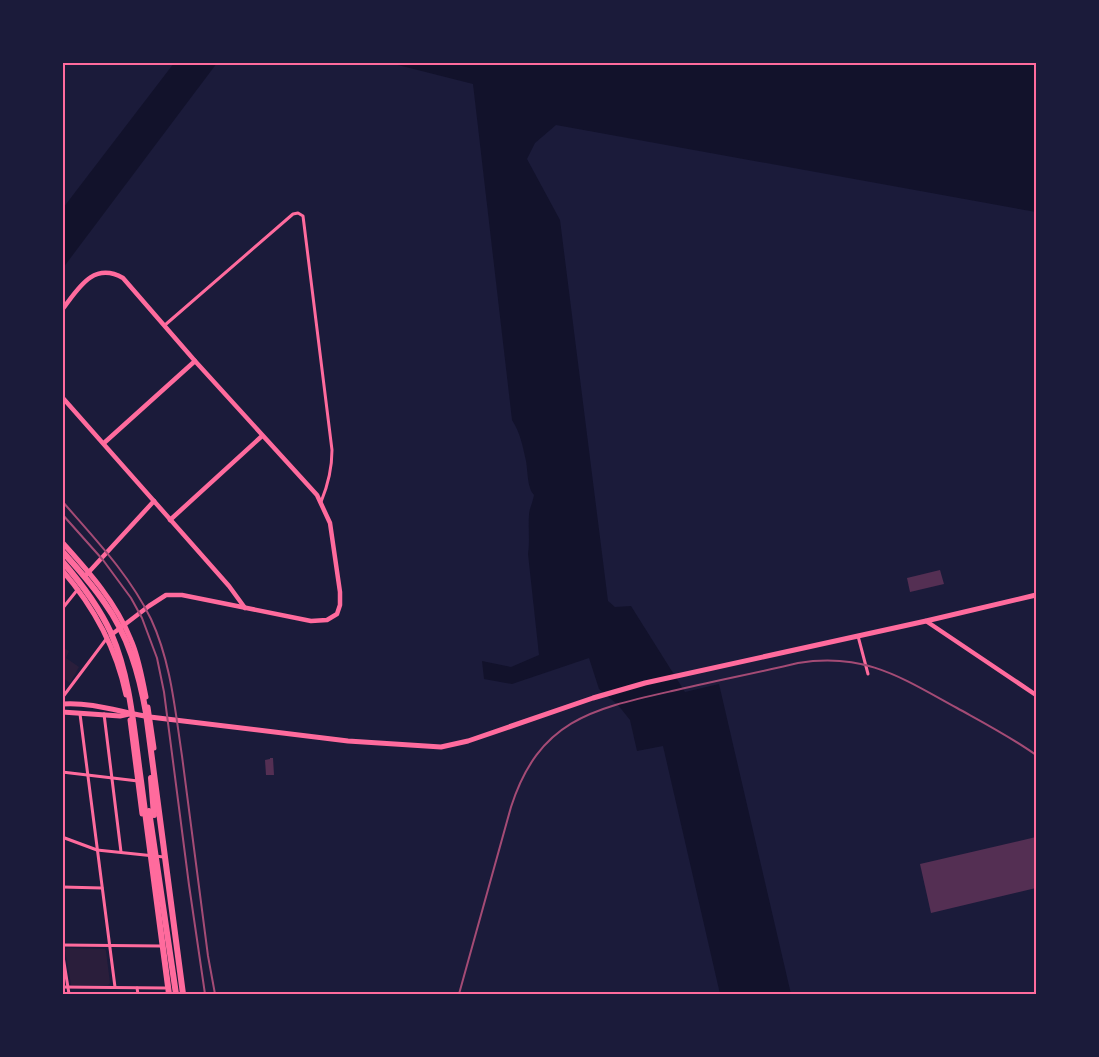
<svg xmlns="http://www.w3.org/2000/svg" width="1099" height="1057" viewBox="0 0 1099 1057" font-family="Barlow,sans-serif">
  <style>
    .green { fill: #2a1e3b }
    .water { fill: #12122b }
    .building { fill: #542f53 }
    .lines { fill: none; stroke-linecap: round; stroke-linejoin: round }
    .minor { stroke: #ff6b9d; stroke-width: 3 }
    .tertiary { stroke: #ff6b9d; stroke-width: 4.5 }
    .secondary { stroke: #ff6b9d; stroke-width: 5 }
    .primary { stroke: #ff6b9d; stroke-width: 5 }
    .motorway { stroke: #ff6b9d; stroke-width: 6 }
    .rail { stroke: #a44b75; stroke-width: 2 }
    .neatline { fill: none; stroke: #ff6b9d; stroke-width: 2 }
  </style>
  <rect width="100%" height="100%" fill="#1b1b3a"/>
  <g class="green">
    <polygon points="62,647 69,651 66,658 79,667 70,683 63,678"/>
    <polygon points="67,948 105,949 106,951 110,983 108,985 71,985 65,950"/>
  </g>
  <g class="water">
    <polygon points="174,63 217,63 63,268 63,208"/>
    <path d="M 390,63 L 1036,63 L 1036,212 L 556,125 L 535,143 L 527,159 L 560,220 L 608,601 L 615,607 L 631,606 L 685,692 L 719,684 L 791,994 L 720,994 L 663,746 L 637,751 L 630,720 L 618,705 L 599,689 L 589,658 L 512,684 L 484,679 L 482,661 L 511,667 L 539,655 L 528,554 C 530,540 528,528 529,515 C 529,509 533,502 534,495 C 527,488 528,472 526,461 C 523,447 520,432 512,420 L 473,84 Z"/>
  </g>
  <g class="building">
    <polygon points="940,570 944,584 910,592 907,578"/>
    <polygon points="270,758 273,758 274,775 266,775 265,760 270,759"/>
    <polygon points="1036,837 1036,888 931,913 920,864"/>
  </g>
  <g class="lines">
    <g class="minor">
      <path d="M 165,325 L 293,214 L 298,213 L 303,216 L 332,450 C 332,470 328,485 321,502"/>
      <polyline points="62,609 78,589"/>
      <polyline points="858,636 868,674"/>
      <polyline points="62,698 107,638"/>
      <polyline points="80,714 115,987"/>
      <polyline points="104,714 121,852"/>
      <polyline points="62,772 138,781"/>
      <polyline points="62,837 97,850 164,857"/>
      <polyline points="62,887 102,888"/>
      <polyline points="62,945 161,946"/>
      <polyline points="62,950 69,994"/>
      <polyline points="62,987 165,988"/>
      <polyline points="137,988 138,994"/>
    </g>
    <g class="tertiary">
      <path d="M 62,310 C 78,289 93,261 123,278 L 195,361 L 317,495 L 330,523 L 340,592 L 340,605 L 337,614 L 327,620 L 311,621 L 182,595 L 166,595 L 149,606 L 111,635"/>
      <polyline points="62,397 229,586 245,608"/>
      <polyline points="104,443 195,361"/>
      <polyline points="170,520 262,436"/>
      <polyline points="87,574 154,501"/>
      <polyline points="926,621 1036,695"/>
    </g>
    <g class="secondary">
      <path d="M 62,704 C 94,702 119,712 150,717 L 348,741 L 441,747 L 468,741 L 593,698 L 645,683 L 926,621 L 1036,595"/>
      <polyline points="62,712 120,716 129,714"/>
    </g>
    <g class="primary">
      <path d="M 62,542 C 89,572 116,602 131,640 C 139,658 142,678 146,697"/>
      <path d="M 62,570 C 94,607 116,647 126,695"/>
      <polyline points="148,707 154,748"/>
      <polyline points="130,720 142,814"/>
    </g>
    <g class="motorway">
      <path d="M 62,551 C 77,568 92,584 104,602 C 128,635 139,673 146,713 L 183,994"/>
      <path d="M 62,561 C 81,583 99,607 111,633 C 131,679 134,732 141,781 C 150,852 160,923 169,994"/>
      <polyline points="151,778 154,815"/>
      <polyline points="149,811 176,994"/>
    </g>
    <g class="rail">
      <path d="M 62,501 C 95,539 129,574 151,619 C 171,662 175,710 182,756 C 191,823 199,890 208,956 L 215,994"/>
      <polyline points="62,514 103,560 131,598 142,618 157,658 164,692 189,885 205,994"/>
      <path d="M 459,994 L 511,807 C 539,720 592,709 672,691 C 714,681 756,673 798,663 C 865,652 902,678 957,708 C 984,723 1011,737 1036,755"/>
    </g>
  </g>
  <rect width="1099" height="1057" fill="none" stroke="#1b1b3a" stroke-width="128"/>
  <rect x="64" y="64" width="971" height="929" class="neatline"/>
</svg>
